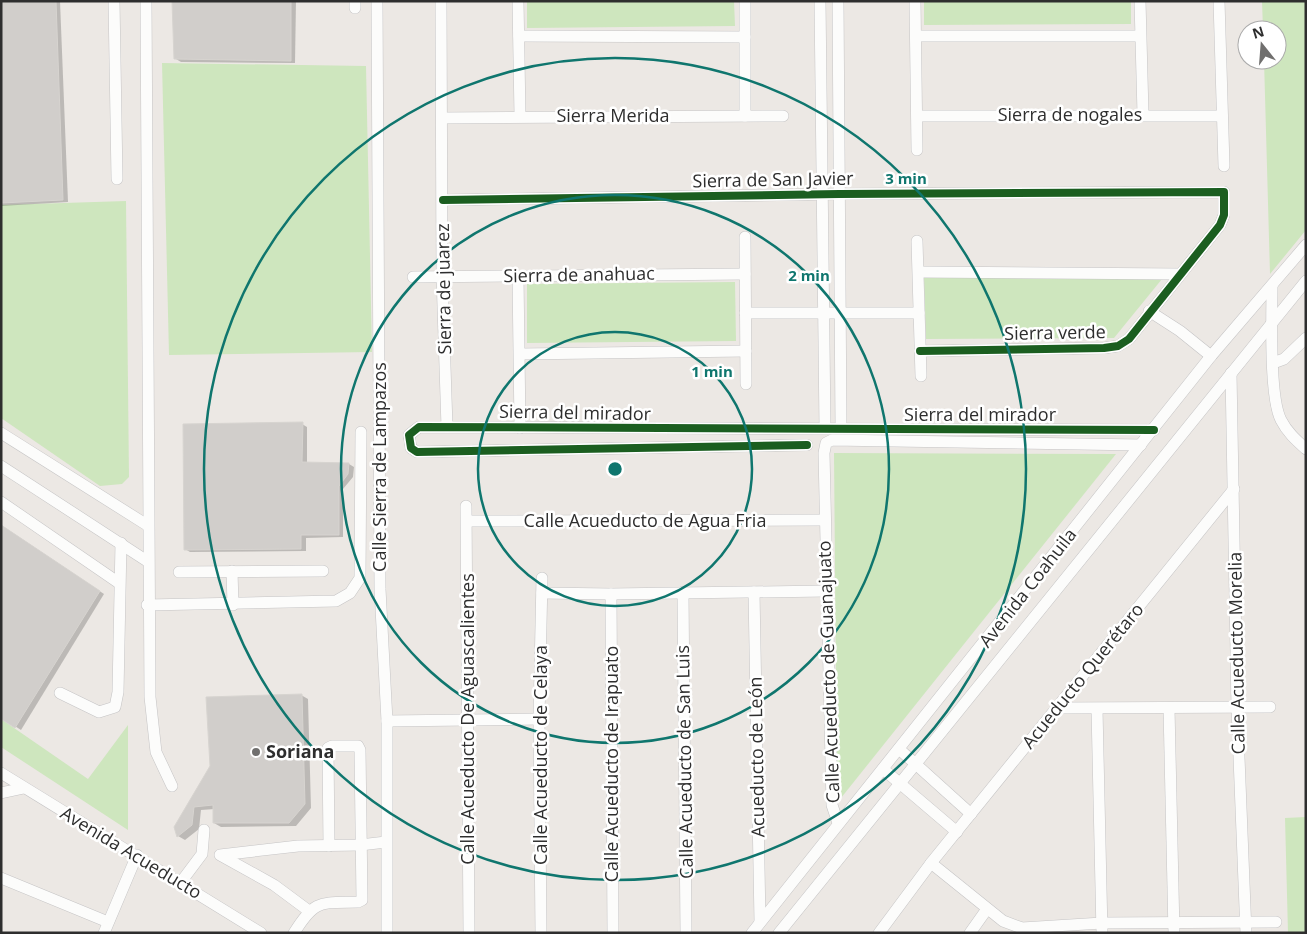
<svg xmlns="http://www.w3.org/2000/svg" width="1307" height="934" viewBox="0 0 1307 934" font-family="'Open Sans',sans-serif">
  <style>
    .green { fill: #cee6be }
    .shadow { fill: #0003 }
    .building { fill: #d1cecb; stroke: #d7d4d0 }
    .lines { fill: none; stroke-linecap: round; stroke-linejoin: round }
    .minor-casing { stroke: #c5c4c5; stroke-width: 12 }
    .minor { stroke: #fcfcfb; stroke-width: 11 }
    .cycleway-casing { stroke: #fff; stroke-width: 11 }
    .cycleway { stroke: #1b5e20; stroke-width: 8 }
    .ring { fill: none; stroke: #0f766e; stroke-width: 2.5 }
    .poi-dot { fill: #706f6e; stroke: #fff; stroke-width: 2 }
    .labels { text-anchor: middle; stroke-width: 5; stroke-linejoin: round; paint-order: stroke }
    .street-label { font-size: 18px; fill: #2e2e2e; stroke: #fff }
    .poi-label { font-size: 18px; font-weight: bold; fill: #2e2e2e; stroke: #fff; text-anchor: start }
    .centre { fill: #0f766e; stroke: #fff; stroke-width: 2.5 }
    .ring-label { font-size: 15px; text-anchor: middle; font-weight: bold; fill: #0f766e; stroke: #fff; stroke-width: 5; stroke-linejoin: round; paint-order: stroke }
  </style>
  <rect width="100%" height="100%" fill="#ece8e4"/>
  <g class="green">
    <polygon points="527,1 734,1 735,26 527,28"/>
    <polygon points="924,1 1131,1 1131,24 924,25"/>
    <polygon points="1262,1 1306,1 1306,230 1270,274 1264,60 1277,60 1277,30 1263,30"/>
    <polygon points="162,63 366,66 372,352 169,355"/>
    <polygon points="126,201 129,477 122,484 100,486 1,418 1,205"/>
    <polygon points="924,277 1162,279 1114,338 926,339"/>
    <polygon points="735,282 736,341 527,343 527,284"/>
    <polygon points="834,453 1116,454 837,803"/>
    <polygon points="1,719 88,779 128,725 128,830 1,747"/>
    <polygon points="1306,817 1306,933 1288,933 1285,818"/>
  </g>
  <g class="shadow">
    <polygon points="1,1 60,1 68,202 1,206"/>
    <polygon points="173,1 296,1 295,63 181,62 176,59"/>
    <polygon points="302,424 307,427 307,463 349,464 354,467 353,477 343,489 343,537 306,538 306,551 190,552 185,549"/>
    <polygon points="1,525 104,594 21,730 1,717"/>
    <polygon points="301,695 308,699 311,808 296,826 221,827 214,823 215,809 201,810 199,829 185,840 178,836 211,766"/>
  </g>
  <g class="building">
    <polygon points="1,1 56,1 63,200 1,203"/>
    <polygon points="172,1 291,1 291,61 174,59"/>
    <polygon points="303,422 302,462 349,463 348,474 339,486 339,535 301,535 301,549 184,550 183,424"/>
    <polygon points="1,525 100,591 15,728 1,719"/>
    <polygon points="302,694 305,804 289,823 213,823 213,805 194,807 192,825 177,837 174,827 210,766 206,697"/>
  </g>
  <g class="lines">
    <defs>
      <g id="minor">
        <polyline points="114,1 117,179"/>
        <polyline points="146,1 150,697 156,752 172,786"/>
        <polyline points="355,1 355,8"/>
        <polyline points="377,1 380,589 387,721 387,933"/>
        <polyline points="441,1 442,276 447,427"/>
        <polyline points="518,1 520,116"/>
        <polyline points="745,1 745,116"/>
        <polyline points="820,1 825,428"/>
        <polyline points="838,1 841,428"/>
        <polyline points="915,1 917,150"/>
        <polyline points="1140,1 1143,114"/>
        <polyline points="1219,1 1224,166"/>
        <polyline points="519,36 745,37"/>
        <polyline points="916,36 1140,36"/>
        <polyline points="918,116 1222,116"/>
        <polyline points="442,118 783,116"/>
        <polyline points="443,200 839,194 1224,192 1224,215 1220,225 1129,339 1118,346 1104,348 920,351"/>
        <polyline points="745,237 746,384"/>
        <polyline points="917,241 921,376"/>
        <polyline points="919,272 1180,274"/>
        <polyline points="518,276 520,428"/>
        <polyline points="413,277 745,274"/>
        <path d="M 1272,286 C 1272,315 1269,397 1281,420 C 1287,432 1296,440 1306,449"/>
        <polyline points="1149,311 1180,331 1211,356"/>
        <polyline points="745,313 919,313"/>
        <polyline points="520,354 746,351"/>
        <polyline points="1273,363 1284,359 1306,338"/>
        <polyline points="1231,373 1237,707 1246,933"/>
        <polyline points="1,433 147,525"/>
        <polyline points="807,445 417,452 411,448 409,435 419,427 1154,430"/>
        <polyline points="1,466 147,561"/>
        <polyline points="1,502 119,583"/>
        <polyline points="466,506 469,933"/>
        <polyline points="467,521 824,520"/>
        <polyline points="232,571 233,605"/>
        <polyline points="179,572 323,571"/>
        <polyline points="683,592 686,933"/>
        <polyline points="754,592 760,922"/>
        <polyline points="542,593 611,594 826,591"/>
        <polyline points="611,594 613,933"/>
        <polyline points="147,605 336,601 350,593 360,578 361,432"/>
        <polyline points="60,693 99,712 115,707 118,692 121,543"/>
        <polyline points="1059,708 1270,707"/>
        <polyline points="1169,708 1174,933"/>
        <polyline points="1097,709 1102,933"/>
        <polyline points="387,721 539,719"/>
        <polyline points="899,749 971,814"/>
        <polyline points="883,769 957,832"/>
        <polyline points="1,773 261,933"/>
        <polyline points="1,793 24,788"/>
        <polyline points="838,823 832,805 824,453 826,443 832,440 1141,445"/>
        <polyline points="931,863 1003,921 1022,928 1102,923 1276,922"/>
        <polyline points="1,878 108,922"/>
        <polyline points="181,882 202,854 204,830"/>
        <polyline points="309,911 274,885 220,855 298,846 360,845 386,842"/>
        <polyline points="104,933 137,855"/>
        <path d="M 294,933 C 315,899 320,903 358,902 L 362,900 L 360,750 L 358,746 L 332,746 L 328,748 L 329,846"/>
        <polyline points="541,933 539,719 542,578"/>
        <polyline points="752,933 1211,356 1306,245"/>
        <polyline points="779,933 1306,281"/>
        <polyline points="879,933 931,863 1234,489"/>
        <polyline points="970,933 987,909"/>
      </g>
    </defs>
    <use href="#minor" class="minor-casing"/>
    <use href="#minor" class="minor"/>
    <defs>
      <g id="cycleway">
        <polyline points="443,200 839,194 1224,192 1224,215 1220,225 1129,339 1118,346 1104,348 920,351"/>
        <polyline points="807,445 417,452 411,448 409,435 419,427 1154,430"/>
      </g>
    </defs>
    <use href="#cycleway" class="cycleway-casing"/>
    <use href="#cycleway" class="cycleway"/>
  </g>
  <g class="ring">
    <circle cx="615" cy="469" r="137"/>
    <circle cx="615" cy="469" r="274"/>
    <circle cx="615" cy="469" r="411"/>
  </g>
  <circle class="poi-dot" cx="256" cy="752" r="5"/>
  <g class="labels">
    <g class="street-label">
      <text x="1070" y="121">Sierra de nogales</text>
      <text x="613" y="122">Sierra Merida</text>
      <text transform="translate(773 180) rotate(-1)" y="6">Sierra de San Javier</text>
      <text transform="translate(579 275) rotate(-1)" y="6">Sierra de anahuac</text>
      <text transform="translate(444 289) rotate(-91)" y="6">Sierra de juarez</text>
      <text transform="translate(1055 333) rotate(-1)" y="6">Sierra verde</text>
      <text transform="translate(575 413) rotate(1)" y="6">Sierra del mirador</text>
      <text x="980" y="421">Sierra del mirador</text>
      <text transform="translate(380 467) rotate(-90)" y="6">Calle Sierra de Lampazos</text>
      <text x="645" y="527">Calle Acueducto de Agua Fria</text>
      <text transform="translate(1028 588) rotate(-52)" y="6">Avenida Coahuila</text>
      <text transform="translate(1237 653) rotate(-91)" y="6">Calle Acueducto Morelia</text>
      <text transform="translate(829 672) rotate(-92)" y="6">Calle Acueducto de Guanajuato</text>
      <text transform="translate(1083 676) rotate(-51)" y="6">Acueducto Querétaro</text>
      <text transform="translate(468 719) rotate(-90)" y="6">Calle Acueducto De Aguascalientes</text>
      <text transform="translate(541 755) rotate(-90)" y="6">Calle Acueducto de Celaya</text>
      <text transform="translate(757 757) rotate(-91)" y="6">Acueducto de León</text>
      <text transform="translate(685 762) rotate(-91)" y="6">Calle Acueducto de San Luis</text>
      <text transform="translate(612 764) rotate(-90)" y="6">Calle Acueducto de Irapuato</text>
      <text transform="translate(131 853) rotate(31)" y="6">Avenida Acueducto</text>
    </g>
    <g class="poi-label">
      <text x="266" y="758">Soriana</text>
    </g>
  </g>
  <circle cx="615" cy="469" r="8" class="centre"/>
  <g class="ring-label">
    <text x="906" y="184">3 min</text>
    <text x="809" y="281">2 min</text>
    <text x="712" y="377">1 min</text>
  </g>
  <rect width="1307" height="934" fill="none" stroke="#2e2e2e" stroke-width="5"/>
  <g transform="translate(1262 45) rotate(343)"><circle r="24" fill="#ffffff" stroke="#ababab"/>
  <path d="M0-4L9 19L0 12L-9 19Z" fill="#706f6e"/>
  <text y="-8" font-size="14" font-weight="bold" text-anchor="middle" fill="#2e2e2e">N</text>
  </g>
</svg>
